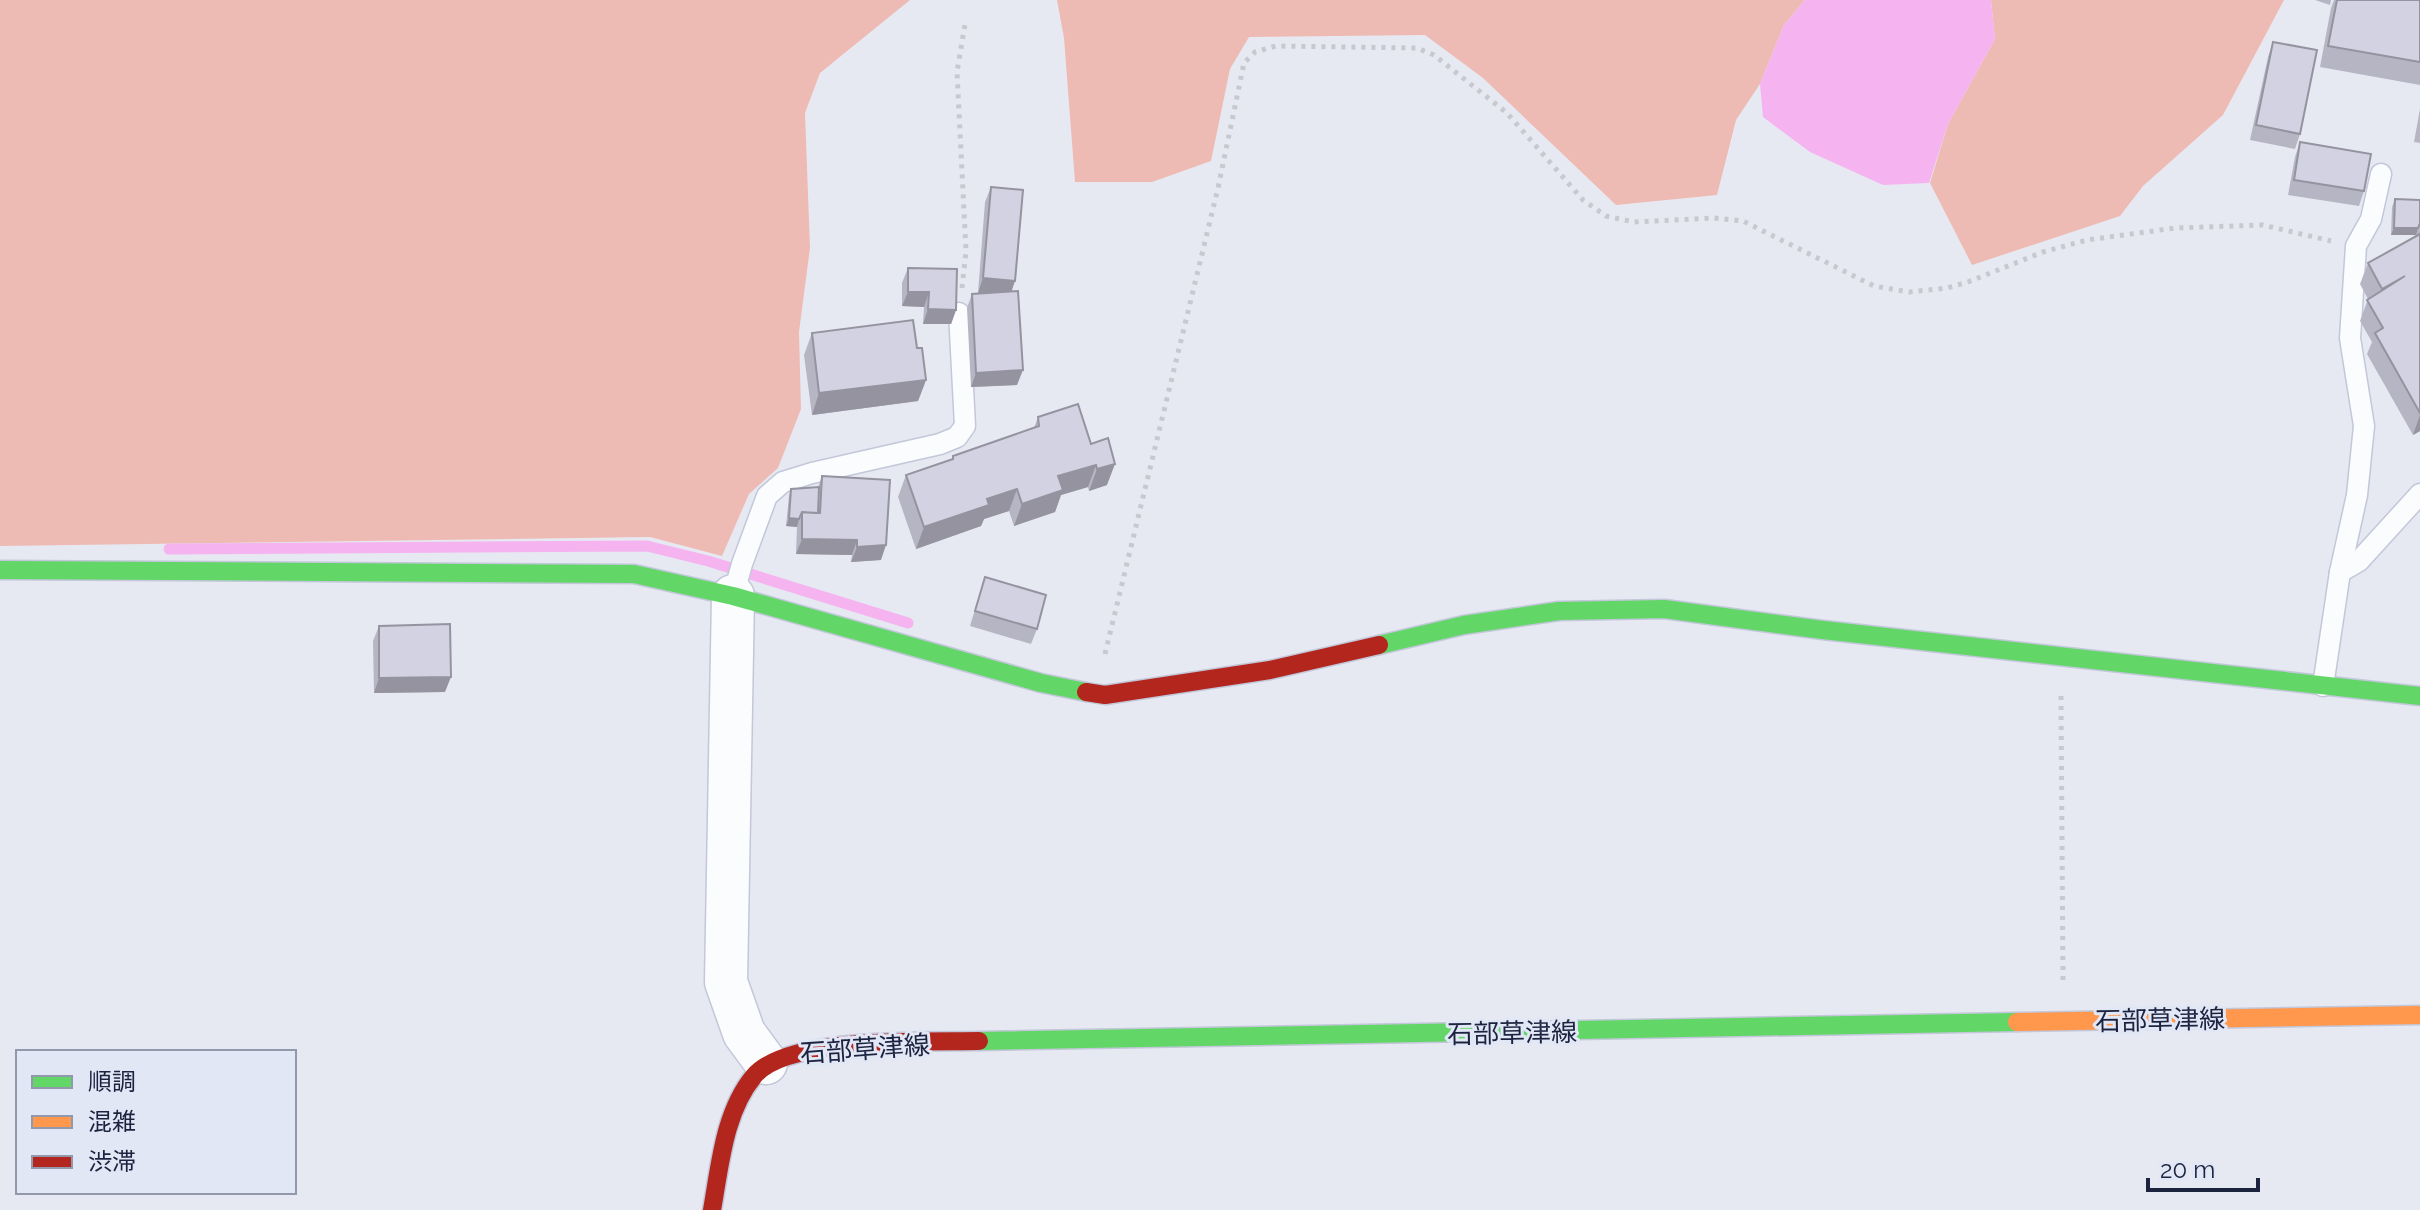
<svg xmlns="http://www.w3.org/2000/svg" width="2420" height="1210" viewBox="0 0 2420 1210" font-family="Raleway,'Noto Sans JP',sans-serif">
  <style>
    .forest { fill: #eebbb4 }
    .water { fill: #f5b4f0 }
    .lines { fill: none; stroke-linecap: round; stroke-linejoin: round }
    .stream { stroke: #f5b4f0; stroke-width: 11 }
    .lane-casing { stroke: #c2c7d9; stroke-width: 23 }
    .street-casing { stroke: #c2c7d9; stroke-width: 45 }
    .fast-casing { stroke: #c2c7d9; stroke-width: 21 }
    .slow-casing { stroke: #c2c7d9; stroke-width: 21 }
    .jam-casing { stroke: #c2c7d9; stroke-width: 21 }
    .path { stroke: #c6c9cf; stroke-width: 5; stroke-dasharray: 4 6; stroke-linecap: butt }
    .lane { stroke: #fbfcfd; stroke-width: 20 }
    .street { stroke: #fbfcfd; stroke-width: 42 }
    .fast { stroke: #63d668; stroke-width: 18 }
    .slow { stroke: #ff974d; stroke-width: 18 }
    .jam { stroke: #b3261e; stroke-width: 18 }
    .wall { fill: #b5b5c3 }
    .shaded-wall { fill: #94939f }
    .building { fill: #d3d2e3; stroke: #94939f; stroke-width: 2 }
    .labels { text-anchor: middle; stroke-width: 6; stroke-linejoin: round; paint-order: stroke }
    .street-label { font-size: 26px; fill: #1c233f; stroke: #e2e7f6 }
  </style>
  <rect width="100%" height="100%" fill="#e7e9f2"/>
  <g class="forest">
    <polygon points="0,0 910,0 820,73 805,113 810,248 799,332 801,409 778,468 749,494 722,556 650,537 0,546"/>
    <polygon points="1057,0 1805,0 1784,25 1760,84 1736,120 1717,195 1616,205 1483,78 1425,35 1249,37 1230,69 1211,161 1152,182 1075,182 1064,38"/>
    <polygon points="1991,0 2284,0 2223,115 2143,186 2120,216 1972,265 1930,183 1948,124 1995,39"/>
  </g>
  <polygon class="water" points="1805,0 1991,0 1995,39 1948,124 1929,183 1883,185 1810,152 1763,117 1760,84 1784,25"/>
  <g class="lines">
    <polyline class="stream" points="169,549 647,546 708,561 908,623"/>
    <defs>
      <g id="lane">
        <polyline points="2340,572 2359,561 2420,494"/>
        <polyline points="733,596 742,564 767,496 783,482 812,473 940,444 957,437 965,426 959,313"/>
        <polyline points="2323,686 2340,572 2357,495 2364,426 2350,338 2356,246 2371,219 2381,174"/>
      </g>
      <polyline id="street" points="733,596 726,982 744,1033 766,1063"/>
      <g id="fast">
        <polyline points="0,570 634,574 733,596 1041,683 1086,692"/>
        <polyline points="1379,645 1464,625 1559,611 1664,609 1823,630 2420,696"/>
        <polyline points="979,1041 2017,1022"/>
      </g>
      <polyline id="slow" points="2017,1022 2420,1015"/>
      <g id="jam">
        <polyline points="1086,692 1105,695 1270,670 1379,645"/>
        <path d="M 712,1210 C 720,1166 724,1112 754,1076 C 787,1036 928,1042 979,1041"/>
      </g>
    </defs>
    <use href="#lane" class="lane-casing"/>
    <use href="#street" class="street-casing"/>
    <use href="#fast" class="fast-casing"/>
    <use href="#slow" class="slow-casing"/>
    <use href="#jam" class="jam-casing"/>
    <g class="path">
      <polyline points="962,288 966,251 957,72 965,24"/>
      <polyline points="1105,654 1218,188 1244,63 1255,52 1276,46 1417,48 1434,55 1507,113 1583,200 1606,216 1634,222 1714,218 1743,221 1874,286 1909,292 1947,288 1968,282 2043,252 2087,240 2175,228 2263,225 2331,241"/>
      <polyline points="2061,696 2063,982"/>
    </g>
    <use href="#lane" class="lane"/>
    <use href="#street" class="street"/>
    <use href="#fast" class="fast"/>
    <use href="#slow" class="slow"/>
    <use href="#jam" class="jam"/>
  </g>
  <g class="wall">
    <polygon points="2315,0 2331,0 2330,5"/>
    <polygon points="2334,0 2420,0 2420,85 2320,67 2331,8"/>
    <polygon points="2273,42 2300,134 2295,149 2250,140 2268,57"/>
    <polygon points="2420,109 2420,143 2414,142"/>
    <polygon points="2300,142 2364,191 2359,206 2288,195 2295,157"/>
    <polygon points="991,187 1012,291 1017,385 971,387 967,308 972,294 978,293 985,202"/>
    <polygon points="2395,199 2420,200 2420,431 2413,435 2367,354 2372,342 2360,321 2368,299 2360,284 2368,263 2415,237 2416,235 2391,235 2392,207"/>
    <polygon points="908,268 956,310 951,324 923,324 924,307 902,306 902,283"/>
    <polygon points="812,333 917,348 926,380 918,401 812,415 804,355"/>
    <polygon points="1038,417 1091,444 1107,485 1089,491 1088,487 1061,495 1055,512 1014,526 1009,511 984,519 981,526 916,549 898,497 906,475 952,459 953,456 1034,428"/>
    <polygon points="822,476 881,560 851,562 852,555 796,554 797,527 786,526 789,496 791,489 818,487"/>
    <polygon points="985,577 1037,629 1031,644 970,626"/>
    <polygon points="379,626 445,692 374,693 373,641"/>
  </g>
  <g class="shaded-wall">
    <polygon points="2394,228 2418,228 2416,235 2391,235"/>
    <polygon points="983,278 1015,281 1010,296 978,293"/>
    <polygon points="908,292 929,292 924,307 902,306"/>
    <polygon points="928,309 956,310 951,324 923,324"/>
    <polygon points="1023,370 1017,385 971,387 976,373"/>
    <polygon points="926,380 918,401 812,415 819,393"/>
    <polygon points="2420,415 2420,431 2413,435"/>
    <polygon points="1115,464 1107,485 1089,491 1097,469"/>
    <polygon points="1096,465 1088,487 1061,495 1055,512 1014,526 1022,504 1058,476"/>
    <polygon points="1017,489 1009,511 984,519 981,526 916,549 924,527 987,499"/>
    <polygon points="789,518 799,519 797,527 786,526"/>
    <polygon points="802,539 857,540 852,555 796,554"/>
    <polygon points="886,545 881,560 851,562 857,547"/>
    <polygon points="451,677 445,692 374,693 379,678"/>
  </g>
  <g class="building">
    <polygon points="2337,0 2420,0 2420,62 2328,46"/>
    <polygon points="2273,42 2317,50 2300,134 2256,125"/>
    <polygon points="2300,142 2371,154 2364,191 2294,180"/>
    <polygon points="991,187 1023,190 1015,281 983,278"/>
    <polygon points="2395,199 2420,200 2420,223 2418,228 2394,228"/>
    <polygon points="2420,234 2420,413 2375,333 2383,328 2367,300 2405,276 2382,289 2368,263"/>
    <polygon points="908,268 957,269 956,310 928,309 929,292 908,292"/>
    <polygon points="1018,291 1023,370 976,373 972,294"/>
    <polygon points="913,320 917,348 922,348 926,380 819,393 812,333"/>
    <polygon points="1078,404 1091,444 1108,438 1115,464 1097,469 1096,465 1058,476 1063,490 1022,504 1017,489 987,499 989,505 924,527 906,475 953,459 953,456 1039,426 1038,417"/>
    <polygon points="822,476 890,480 886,545 857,547 857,540 802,539 802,512 820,513"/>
    <polygon points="819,487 818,513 802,512 799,519 789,518 791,489"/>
    <polygon points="985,577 1046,595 1037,629 975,611"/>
    <polygon points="450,624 451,677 379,678 379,626"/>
  </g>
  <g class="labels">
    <g class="street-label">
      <text transform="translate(2160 1020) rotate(-1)" y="9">石部草津線</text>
      <text transform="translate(1512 1033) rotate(-1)" y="9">石部草津線</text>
      <text transform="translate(865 1049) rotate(-4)" y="9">石部草津線</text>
    </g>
  </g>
  <rect x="16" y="1050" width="280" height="144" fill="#e2e7f6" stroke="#9399ad" stroke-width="2"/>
  <rect x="32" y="1076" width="40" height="12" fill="#63d668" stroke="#9399ad" stroke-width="2"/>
  <text x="88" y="1090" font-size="24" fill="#1c233f">順調</text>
  <rect x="32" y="1116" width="40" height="12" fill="#ff974d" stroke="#9399ad" stroke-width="2"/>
  <text x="88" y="1130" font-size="24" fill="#1c233f">混雑</text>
  <rect x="32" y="1156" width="40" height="12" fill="#b3261e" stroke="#9399ad" stroke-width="2"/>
  <text x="88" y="1170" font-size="24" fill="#1c233f">渋滞</text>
  <path d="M2148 1178v12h110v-12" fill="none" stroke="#1c233f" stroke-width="4"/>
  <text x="2160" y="1178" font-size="24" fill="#1c233f" stroke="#e2e7f6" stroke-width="6" paint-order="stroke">20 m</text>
</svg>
